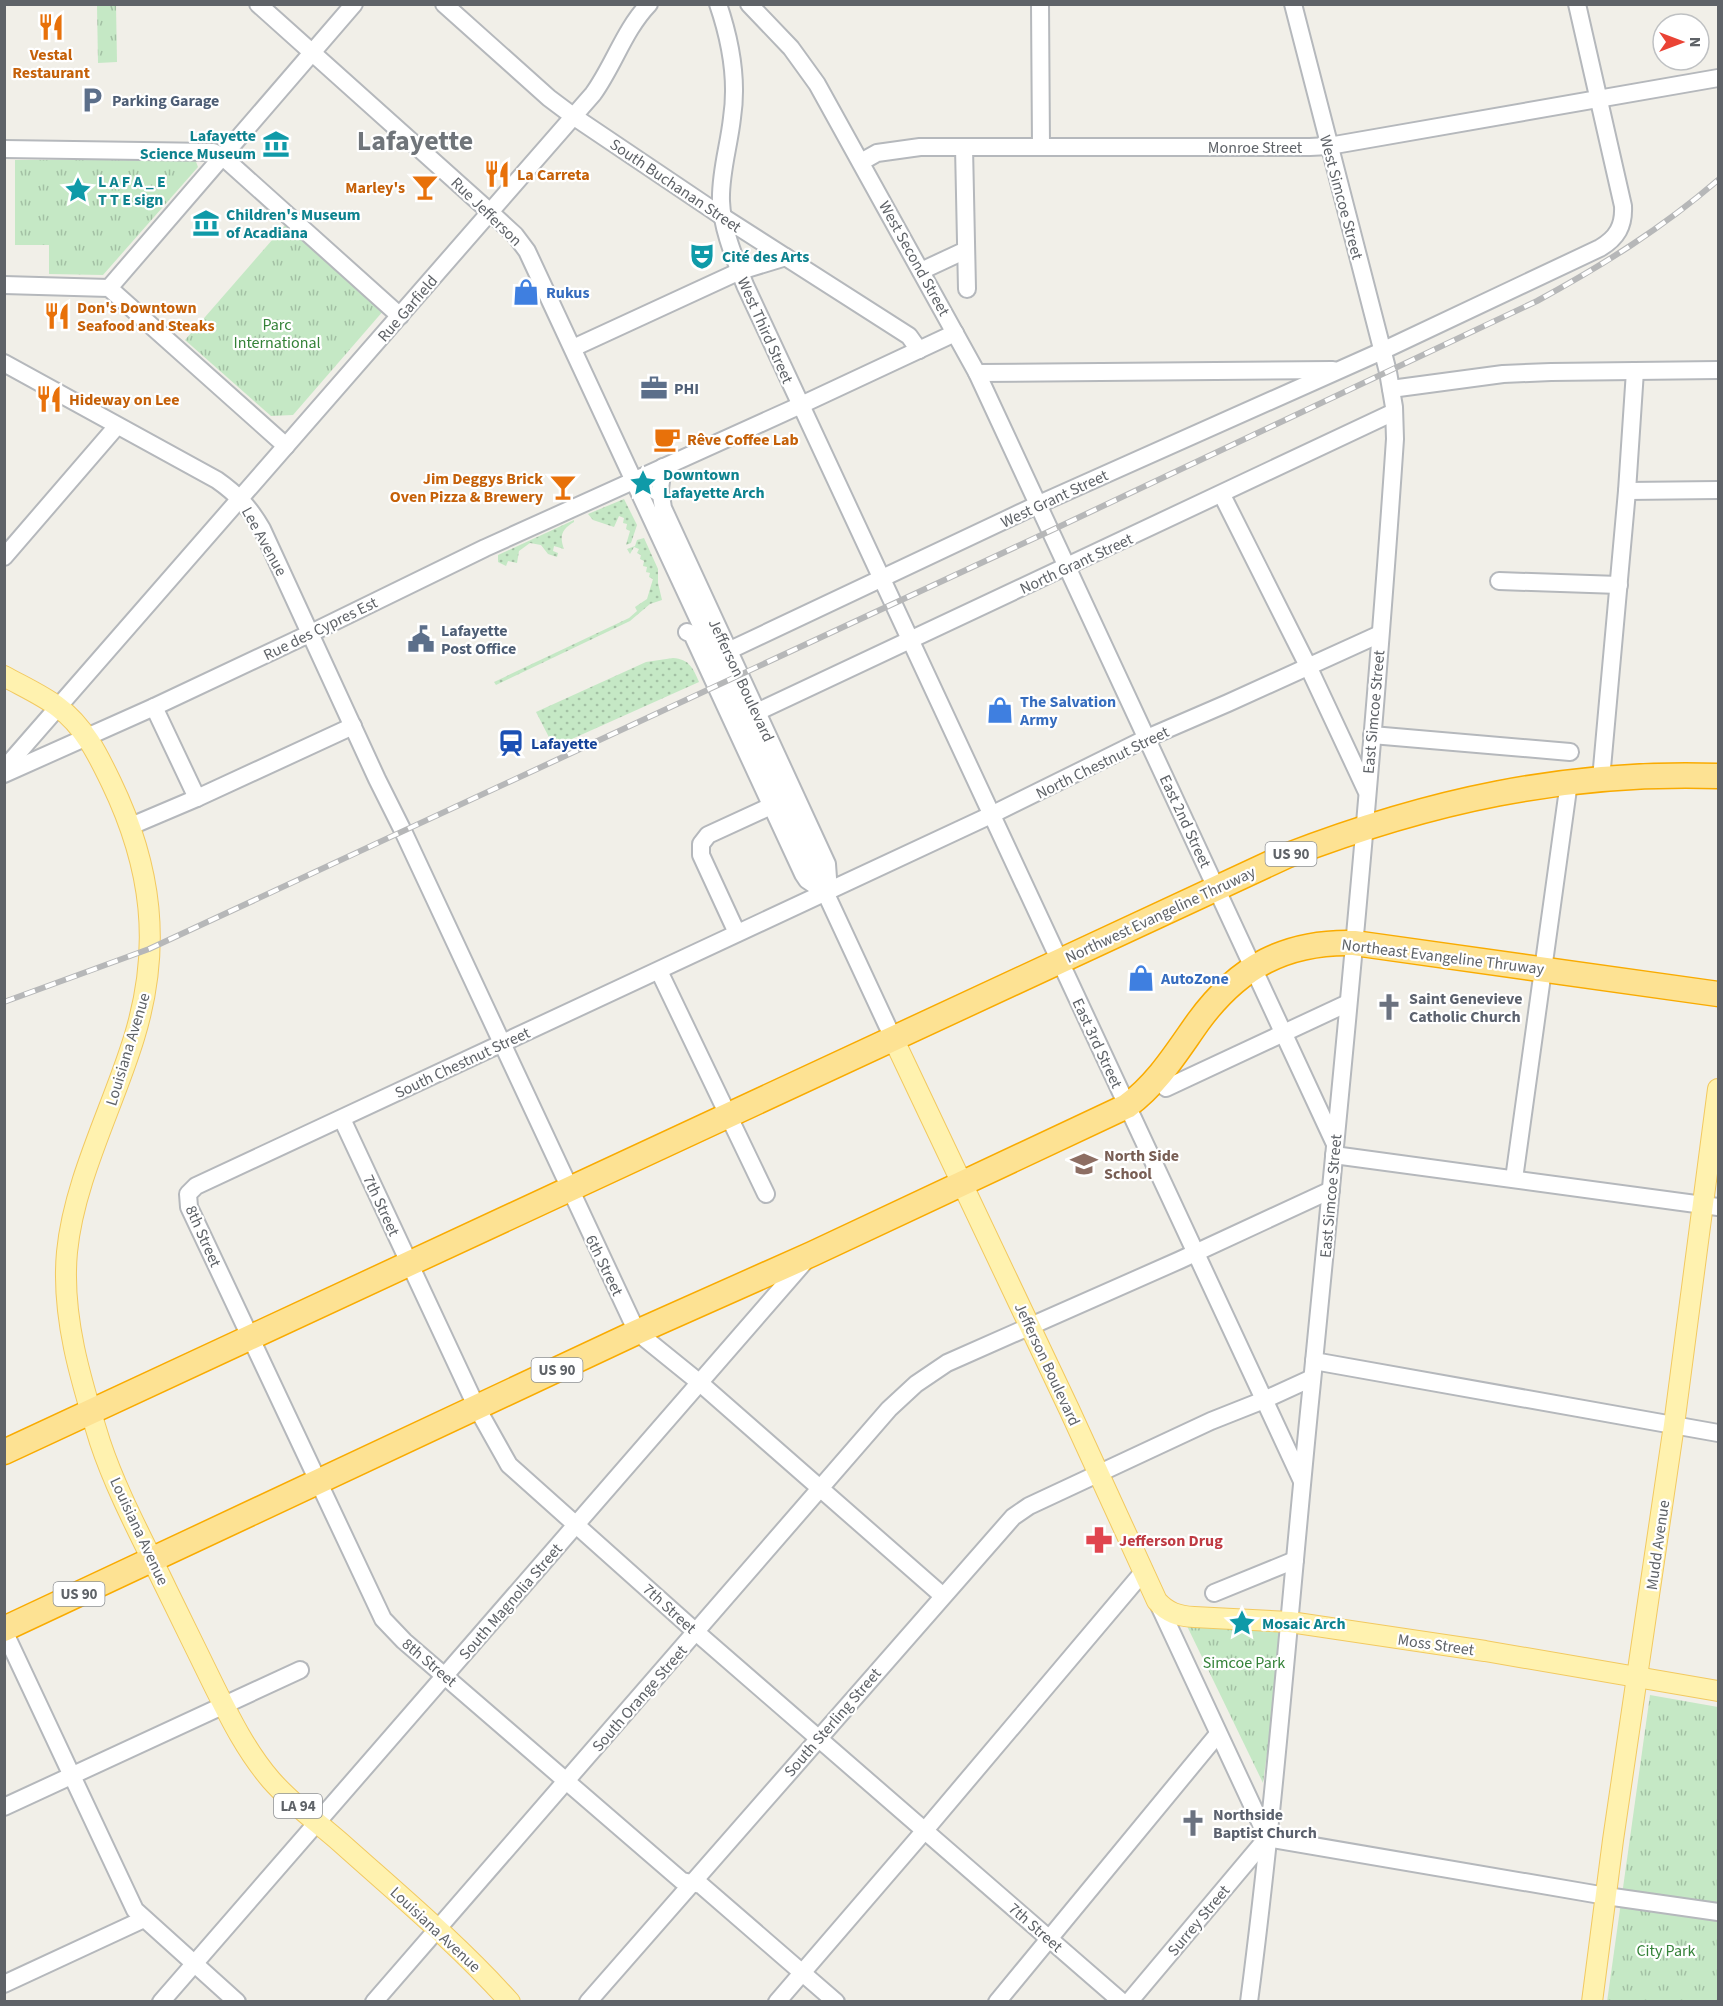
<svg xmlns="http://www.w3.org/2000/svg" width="1723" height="2006" viewBox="0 0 1723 2006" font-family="'Source Sans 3',sans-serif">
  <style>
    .grass { fill: url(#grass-dots) }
    .park { fill: url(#park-tufts) }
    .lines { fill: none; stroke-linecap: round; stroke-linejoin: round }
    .minor-casing { stroke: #b5b8bc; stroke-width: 20 }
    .major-casing { stroke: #f2c960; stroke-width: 22 }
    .highway-casing { stroke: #f9ab00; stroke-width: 27 }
    .minor { stroke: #fff; stroke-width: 16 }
    .major { stroke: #fff2af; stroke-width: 20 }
    .highway { stroke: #fde293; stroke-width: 24 }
    .rail-casing { stroke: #b6b7b8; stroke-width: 6 }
    .rail { stroke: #fff; stroke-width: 4; stroke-dasharray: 11; stroke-linecap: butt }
    .labels { text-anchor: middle; stroke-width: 4.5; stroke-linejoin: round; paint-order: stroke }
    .shield { fill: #fff; stroke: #8f9295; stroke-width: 1.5 }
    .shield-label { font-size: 15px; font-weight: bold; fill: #5f6368 }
    .food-label { font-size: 16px; font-weight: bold; fill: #c56008; stroke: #fff; text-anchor: start }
    .service-label { font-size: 16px; font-weight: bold; fill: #4e5e75; stroke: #fff; text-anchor: start }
    .culture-label { font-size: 16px; font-weight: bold; fill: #0d838f; stroke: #fff; text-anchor: start }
    .street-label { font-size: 16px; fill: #5f6368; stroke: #fff }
    .shop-label { font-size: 16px; font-weight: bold; fill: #366cbe; stroke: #fff; text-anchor: start }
    .park-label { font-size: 16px; fill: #348238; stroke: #fff }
    .transit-label { font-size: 16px; font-weight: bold; fill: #164399; stroke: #fff; text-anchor: start }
    .worship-label { font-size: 16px; font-weight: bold; fill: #5b616d; stroke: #fff; text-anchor: start }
    .education-label { font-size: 16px; font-weight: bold; fill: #785e54; stroke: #fff; text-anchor: start }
    .health-label { font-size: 16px; font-weight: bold; fill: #be3a42; stroke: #fff; text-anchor: start }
    .town-label { font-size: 28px; font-weight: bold; fill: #70757a; stroke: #fff }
  </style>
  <defs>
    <pattern id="grass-dots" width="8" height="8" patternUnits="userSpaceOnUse" patternTransform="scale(1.5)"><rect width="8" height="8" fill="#c5e8c5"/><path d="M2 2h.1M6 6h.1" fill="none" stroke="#a3c0a4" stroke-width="1.8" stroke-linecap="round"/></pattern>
    <pattern id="park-tufts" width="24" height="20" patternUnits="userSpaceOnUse" patternTransform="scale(1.5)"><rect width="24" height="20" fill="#c5e8c5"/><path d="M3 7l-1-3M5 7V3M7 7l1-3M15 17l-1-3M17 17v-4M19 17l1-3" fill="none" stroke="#a3c0a4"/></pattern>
  </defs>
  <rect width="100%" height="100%" fill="#f1efe8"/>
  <g class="grass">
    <polygon points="624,499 637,525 631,543 626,545 630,531 626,529 627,524 623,523 624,518 619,516 614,527 593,520 588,514"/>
    <path d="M 574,520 L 574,522 C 562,529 559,536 564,549 L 554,546 L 553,551 L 558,553 L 557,557 L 548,554 L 541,545 L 530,543 L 519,551 L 517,563 L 508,561 L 506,566 L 498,562 L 498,555 Z"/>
    <polygon points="644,538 658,569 658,583 662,600 650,604 630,621 496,685 494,682 629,618 637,611 635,607 647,599 653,579 649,577 650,573 646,572 647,567 643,566 644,561 640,559 641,555 637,553 639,549 634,547 630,554 627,549 635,546 637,540"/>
    <path d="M 673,658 C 689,659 693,668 699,682 L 554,747 L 536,712 L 646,662 Z"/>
  </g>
  <g class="park">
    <polygon points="97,5 116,5 117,62 98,63"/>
    <polygon points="195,159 198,167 103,275 49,274 49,245 15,245 15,160"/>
    <polygon points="286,224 384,310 293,415 271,416 185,340"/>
    <polygon points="1187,1626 1284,1627 1263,1783"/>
    <polygon points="1650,1695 1718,1707 1718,2001 1607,2002"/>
  </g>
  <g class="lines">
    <defs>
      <g id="minor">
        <polyline points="258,4 490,212 515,235 527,251 893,1038"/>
        <polyline points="444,4 549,98 573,116 723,217 909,336 919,350"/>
        <path d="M 718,4 C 731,42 738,79 732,118 C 729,146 720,173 721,201 C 722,229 735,259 745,285 L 1302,1481"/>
        <polyline points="749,4 791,48 817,84 977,373 1334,1142"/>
        <polyline points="1040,4 1041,147"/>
        <polyline points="964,147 967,289"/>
        <polyline points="4,149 213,152 223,157 400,316"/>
        <polyline points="861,162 877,153 920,147 1310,147 1329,146 1718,78"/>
        <polyline points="921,271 966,250"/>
        <polyline points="4,285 109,288 286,446"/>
        <polyline points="109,288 354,4"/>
        <polyline points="573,348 740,271 786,257"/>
        <path d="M 4,363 L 217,480 C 237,494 250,508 262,529 L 377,779 L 403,831 L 637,1332 L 700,1383 L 943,1596"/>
        <polyline points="977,373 1333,370"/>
        <polyline points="1391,389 1503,374 1551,372 1718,370"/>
        <polyline points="663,467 660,489 663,508 827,864 828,878 825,892"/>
        <polyline points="1627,491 1718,490"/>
        <polyline points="1222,495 1308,666 1366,790"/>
        <polyline points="4,557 117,426"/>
        <polyline points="1499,581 1619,585"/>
        <polyline points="687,632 692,634 803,874 807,880 822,890"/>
        <path d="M 728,651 L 1039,504 L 1382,351 L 1600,248 C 1617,238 1624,226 1623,206 L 1577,4"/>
        <polyline points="154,707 197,798"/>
        <polyline points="757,712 1394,412"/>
        <polyline points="1372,735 1570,752"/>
        <path d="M 4,769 L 593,94 C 614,65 624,30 649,4"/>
        <polyline points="4,774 154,707 311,633 485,548 801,405 955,333"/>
        <polyline points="1601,779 1627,491 1635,371"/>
        <polyline points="131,826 197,798 353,726"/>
        <polyline points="737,933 701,855 701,844 708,835 771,806"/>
        <polyline points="659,971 766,1194"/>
        <polyline points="1166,1088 1348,1003"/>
        <polyline points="342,1119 477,1408 509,1465 696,1632 1122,2002"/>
        <polyline points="1334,1155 1718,1207"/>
        <polyline points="1514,1179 1569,782"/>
        <polyline points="1314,1361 1718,1433"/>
        <polyline points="1214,1593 1295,1560"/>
        <polyline points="1157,1601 1267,1837"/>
        <polyline points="4,1631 135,1910 237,2002"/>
        <polyline points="4,1807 300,1670"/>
        <polyline points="1267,1838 1606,1896 1718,1912"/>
        <polyline points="4,1984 144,1919"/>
        <polyline points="161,2002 807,1259"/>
        <polyline points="374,2002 889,1409 916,1384 947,1363 1180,1260 1331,1190"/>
        <polyline points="588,2002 1013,1517 1029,1506 1211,1421 1264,1400 1312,1378"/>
        <polyline points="777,2002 926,1829 1144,1571"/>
        <polyline points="836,2002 701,1885 682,1881 404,1641 383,1619 189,1207 188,1194 196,1186 991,815 1147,738 1228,703 1380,634"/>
        <polyline points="997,2002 1218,1734"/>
        <polyline points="1129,2002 1267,1838"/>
        <path d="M 1249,2002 C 1276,1796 1291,1588 1312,1382 C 1343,1068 1374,753 1395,439 L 1394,407 L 1388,372 L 1293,4"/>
      </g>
      <g id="major">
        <path d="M 4,676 C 22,686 42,695 58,707 C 84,726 98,755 111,782 C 152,867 162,947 134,1038 C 113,1107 74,1180 67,1252 C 61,1316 81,1381 100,1442 C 117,1493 144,1542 167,1590 C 183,1623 199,1655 215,1688 C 231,1720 247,1752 271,1780 C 292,1804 317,1822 340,1842 C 398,1894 458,1944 510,2002"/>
        <path d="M 893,1038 L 1069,1409 L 1157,1601 C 1168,1613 1178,1616 1194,1617 L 1290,1622 L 1485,1651 L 1718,1691"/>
        <polyline points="1592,2002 1613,1840 1674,1425 1718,1089"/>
      </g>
      <g id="highway">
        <path d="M 4,1452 L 1286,856 C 1429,801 1564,771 1718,776"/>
        <path d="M 4,1629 L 637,1332 L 812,1254 L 1127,1106 C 1158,1083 1176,1053 1198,1022 C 1238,967 1286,941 1354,943 L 1718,994"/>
      </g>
    </defs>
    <use href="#minor" class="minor-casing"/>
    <use href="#major" class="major-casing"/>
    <use href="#highway" class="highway-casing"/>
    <use href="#minor" class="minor"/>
    <use href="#major" class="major"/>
    <use href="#highway" class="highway"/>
    <defs>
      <path id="rail" d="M 4,1002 L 149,949 L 1050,531 L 1537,301 C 1603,265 1661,229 1718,180"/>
    </defs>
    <use href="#rail" class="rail-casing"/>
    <use href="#rail" class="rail"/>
  </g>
  <defs>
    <symbol id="restaurant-bare" viewBox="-9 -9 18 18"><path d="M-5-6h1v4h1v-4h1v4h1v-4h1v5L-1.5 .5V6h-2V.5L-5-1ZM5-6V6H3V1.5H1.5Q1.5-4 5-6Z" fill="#e8710a" stroke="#fff" stroke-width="2.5" paint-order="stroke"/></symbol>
    <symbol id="parking-bare" viewBox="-9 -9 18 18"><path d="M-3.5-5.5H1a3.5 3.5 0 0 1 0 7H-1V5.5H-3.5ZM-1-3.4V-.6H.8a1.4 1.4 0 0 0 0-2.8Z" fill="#5c6f8a" stroke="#fff" stroke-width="2.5" paint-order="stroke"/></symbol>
    <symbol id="museum-bare" viewBox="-9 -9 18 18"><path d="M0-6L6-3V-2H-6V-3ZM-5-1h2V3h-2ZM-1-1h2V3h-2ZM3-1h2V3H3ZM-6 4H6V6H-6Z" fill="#0f9aa8" stroke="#fff" stroke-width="2.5" paint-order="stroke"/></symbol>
    <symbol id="bar-bare" viewBox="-9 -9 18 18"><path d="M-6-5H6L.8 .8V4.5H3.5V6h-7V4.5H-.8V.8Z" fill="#e8710a" stroke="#fff" stroke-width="2.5" paint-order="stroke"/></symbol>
    <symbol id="sight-bare" viewBox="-9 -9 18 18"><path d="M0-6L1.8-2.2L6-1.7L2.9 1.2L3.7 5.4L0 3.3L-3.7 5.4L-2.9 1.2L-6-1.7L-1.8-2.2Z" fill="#0f9aa8" stroke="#fff" stroke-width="2.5" paint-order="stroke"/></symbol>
    <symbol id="theatre-bare" viewBox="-9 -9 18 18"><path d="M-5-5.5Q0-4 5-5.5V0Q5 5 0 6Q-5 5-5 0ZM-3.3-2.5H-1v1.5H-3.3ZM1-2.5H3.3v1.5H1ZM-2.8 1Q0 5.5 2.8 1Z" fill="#0f9aa8" stroke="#fff" stroke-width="2.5" paint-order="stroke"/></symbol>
    <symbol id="shop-bare" viewBox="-9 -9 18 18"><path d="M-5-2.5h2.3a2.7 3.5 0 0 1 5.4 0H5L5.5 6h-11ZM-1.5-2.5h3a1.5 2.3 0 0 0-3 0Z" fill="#3f7fe0" stroke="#fff" stroke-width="2.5" paint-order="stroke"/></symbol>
    <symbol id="office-bare" viewBox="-9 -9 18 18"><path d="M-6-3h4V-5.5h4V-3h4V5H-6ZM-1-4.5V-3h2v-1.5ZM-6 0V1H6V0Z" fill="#5c6f8a" stroke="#fff" stroke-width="2.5" paint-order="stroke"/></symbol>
    <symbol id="cafe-bare" viewBox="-9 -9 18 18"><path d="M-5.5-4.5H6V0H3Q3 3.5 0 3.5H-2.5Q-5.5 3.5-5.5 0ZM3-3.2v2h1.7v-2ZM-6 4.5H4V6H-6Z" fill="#e8710a" stroke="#fff" stroke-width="2.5" paint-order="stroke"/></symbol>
    <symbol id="civic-bare" viewBox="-9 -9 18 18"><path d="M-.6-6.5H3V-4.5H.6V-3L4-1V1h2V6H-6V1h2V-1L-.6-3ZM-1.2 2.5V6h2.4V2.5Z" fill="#5c6f8a" stroke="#fff" stroke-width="2.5" paint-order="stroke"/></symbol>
    <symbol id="station-bare" viewBox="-9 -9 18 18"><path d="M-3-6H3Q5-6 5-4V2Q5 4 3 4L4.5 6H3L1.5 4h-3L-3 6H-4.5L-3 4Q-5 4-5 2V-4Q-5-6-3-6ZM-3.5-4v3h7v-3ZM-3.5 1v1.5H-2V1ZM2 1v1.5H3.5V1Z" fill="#1a4fb4" stroke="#fff" stroke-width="2.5" paint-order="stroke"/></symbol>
    <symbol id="church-bare" viewBox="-9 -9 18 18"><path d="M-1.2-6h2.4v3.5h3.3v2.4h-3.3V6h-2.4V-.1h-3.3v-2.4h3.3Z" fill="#6b7280" stroke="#fff" stroke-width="2.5" paint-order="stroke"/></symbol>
    <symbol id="school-bare" viewBox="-9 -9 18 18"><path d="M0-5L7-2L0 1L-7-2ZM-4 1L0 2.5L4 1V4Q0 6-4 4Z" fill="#8d6e63" stroke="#fff" stroke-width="2.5" paint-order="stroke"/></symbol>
    <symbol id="pharmacy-bare" viewBox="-9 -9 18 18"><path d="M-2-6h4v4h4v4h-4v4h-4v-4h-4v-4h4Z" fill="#e0444e" stroke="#fff" stroke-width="2.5" paint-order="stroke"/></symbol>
  </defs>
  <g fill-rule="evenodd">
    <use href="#restaurant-bare" x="32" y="8" width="38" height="38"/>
    <use href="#parking-bare" x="73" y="81" width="38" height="38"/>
    <use href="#museum-bare" x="257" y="125" width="38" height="38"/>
    <use href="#restaurant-bare" x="478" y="155" width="38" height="38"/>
    <use href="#bar-bare" x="406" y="168" width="38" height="38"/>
    <use href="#sight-bare" x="59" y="171" width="38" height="38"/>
    <use href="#museum-bare" x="187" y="204" width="38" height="38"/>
    <use href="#theatre-bare" x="683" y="237" width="38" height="38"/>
    <use href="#shop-bare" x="507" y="273" width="38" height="38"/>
    <use href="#restaurant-bare" x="38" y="297" width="38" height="38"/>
    <use href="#office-bare" x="635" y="369" width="38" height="38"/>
    <use href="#restaurant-bare" x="30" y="380" width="38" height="38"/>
    <use href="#cafe-bare" x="648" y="420" width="38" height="38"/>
    <use href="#sight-bare" x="624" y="464" width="38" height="38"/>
    <use href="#bar-bare" x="544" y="468" width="38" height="38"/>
    <use href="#civic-bare" x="402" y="620" width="38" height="38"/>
    <use href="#shop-bare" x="981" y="691" width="38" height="38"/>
    <use href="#station-bare" x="492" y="724" width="38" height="38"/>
    <use href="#shop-bare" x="1122" y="959" width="38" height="38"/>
    <use href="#church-bare" x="1370" y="988" width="38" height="38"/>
    <use href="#school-bare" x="1065" y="1145" width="38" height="38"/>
    <use href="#pharmacy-bare" x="1080" y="1521" width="38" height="38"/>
    <use href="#sight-bare" x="1223" y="1604" width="38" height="38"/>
    <use href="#church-bare" x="1174" y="1804" width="38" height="38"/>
  </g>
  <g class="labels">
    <g class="shield">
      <rect x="1265.5" y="842" width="51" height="24" rx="4.5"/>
      <rect x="531.5" y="1358" width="51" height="24" rx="4.5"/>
      <rect x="53.5" y="1582" width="51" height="24" rx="4.5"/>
      <rect x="274" y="1794" width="48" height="24" rx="4.5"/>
    </g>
    <g class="shield-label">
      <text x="1291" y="859">US 90</text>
      <text x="557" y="1375">US 90</text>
      <text x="79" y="1599">US 90</text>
      <text x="298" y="1811">LA 94</text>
    </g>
    <g class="food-label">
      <text x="51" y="60" text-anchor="middle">Vestal<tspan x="51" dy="18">Restaurant</tspan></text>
      <text x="517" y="180">La Carreta</text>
      <text x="405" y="193" text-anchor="end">Marley's</text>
      <text x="77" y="313">Don's Downtown<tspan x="77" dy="18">Seafood and Steaks</tspan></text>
      <text x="69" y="405">Hideway on Lee</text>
      <text x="687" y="445">Rêve Coffee Lab</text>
      <text x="543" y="484" text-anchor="end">Jim Deggys Brick<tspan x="543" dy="18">Oven Pizza &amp; Brewery</tspan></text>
    </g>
    <g class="service-label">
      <text x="112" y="106">Parking Garage</text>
      <text x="674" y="394">PHI</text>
      <text x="441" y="636">Lafayette<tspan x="441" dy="18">Post Office</tspan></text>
    </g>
    <g class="culture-label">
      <text x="256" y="141" text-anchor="end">Lafayette<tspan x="256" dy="18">Science Museum</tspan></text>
      <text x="98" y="187">L A F A _ E<tspan x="98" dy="18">T T E sign</tspan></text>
      <text x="226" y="220">Children's Museum<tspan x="226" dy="18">of Acadiana</tspan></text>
      <text x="722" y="262">Cité des Arts</text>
      <text x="663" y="480">Downtown<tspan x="663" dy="18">Lafayette Arch</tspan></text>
      <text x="1262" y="1629">Mosaic Arch</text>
    </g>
    <g class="street-label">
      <text x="1255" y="153">Monroe Street</text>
      <text transform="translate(676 185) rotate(34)" y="6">South Buchanan Street</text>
      <text transform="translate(1342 197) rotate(75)" y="6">West Simcoe Street</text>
      <text transform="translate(487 211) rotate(44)" y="6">Rue Jefferson</text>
      <text transform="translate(915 258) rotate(61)" y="6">West Second Street</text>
      <text transform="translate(407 308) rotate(-49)" y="6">Rue Garfield</text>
      <text transform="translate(766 330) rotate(66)" y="6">West Third Street</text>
      <text transform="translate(1054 498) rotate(-25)" y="6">West Grant Street</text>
      <text transform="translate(265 541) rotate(61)" y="6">Lee Avenue</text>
      <text transform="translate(1076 563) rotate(-25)" y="6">North Grant Street</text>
      <text transform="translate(320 628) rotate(-26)" y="6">Rue des Cypres Est</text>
      <text transform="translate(742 680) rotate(65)" y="6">Jefferson Boulevard</text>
      <text transform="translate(1373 712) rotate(-85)" y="6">East Simcoe Street</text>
      <text transform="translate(1102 762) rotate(-26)" y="6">North Chestnut Street</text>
      <text transform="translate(1186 821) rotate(65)" y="6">East 2nd Street</text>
      <text transform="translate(1160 914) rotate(-25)" y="6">Northwest Evangeline Thruway</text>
      <text transform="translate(1443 956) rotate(7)" y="6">Northeast Evangeline Thruway</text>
      <text transform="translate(1098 1043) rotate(65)" y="6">East 3rd Street</text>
      <text transform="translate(127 1049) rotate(-73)" y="6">Louisiana Avenue</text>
      <text transform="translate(462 1062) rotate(-25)" y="6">South Chestnut Street</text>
      <text transform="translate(1330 1196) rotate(-85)" y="6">East Simcoe Street</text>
      <text transform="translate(382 1205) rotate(65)" y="6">7th Street</text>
      <text transform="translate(204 1236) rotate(66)" y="6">8th Street</text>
      <text transform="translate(605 1265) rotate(64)" y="6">6th Street</text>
      <text transform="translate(1048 1364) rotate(65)" y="6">Jefferson Boulevard</text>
      <text transform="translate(140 1531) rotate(65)" y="6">Louisiana Avenue</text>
      <text transform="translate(1657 1545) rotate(-82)" y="6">Mudd Avenue</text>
      <text transform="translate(510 1601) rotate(-49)" y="6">South Magnolia Street</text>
      <text transform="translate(670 1608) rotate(42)" y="6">7th Street</text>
      <text transform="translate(1436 1644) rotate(8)" y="6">Moss Street</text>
      <text transform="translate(430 1662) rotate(40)" y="6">8th Street</text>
      <text transform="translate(639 1698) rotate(-49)" y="6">South Orange Street</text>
      <text transform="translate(832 1722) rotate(-49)" y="6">South Sterling Street</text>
      <text transform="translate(1198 1920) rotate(-50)" y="6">Surrey Street</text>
      <text transform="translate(1036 1927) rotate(41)" y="6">7th Street</text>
      <text transform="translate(436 1929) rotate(43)" y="6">Louisiana Avenue</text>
    </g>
    <g class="shop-label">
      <text x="546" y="298">Rukus</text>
      <text x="1020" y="707">The Salvation<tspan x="1020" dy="18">Army</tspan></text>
      <text x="1161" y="984">AutoZone</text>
    </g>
    <g class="park-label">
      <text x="277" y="330">Parc<tspan x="277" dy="18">International</tspan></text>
      <text x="1244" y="1668">Simcoe Park</text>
      <text x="1666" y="1956">City Park</text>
    </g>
    <g class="transit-label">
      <text x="531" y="749">Lafayette</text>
    </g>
    <g class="worship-label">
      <text x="1409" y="1004">Saint Genevieve<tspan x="1409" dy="18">Catholic Church</tspan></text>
      <text x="1213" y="1820">Northside<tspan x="1213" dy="18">Baptist Church</tspan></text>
    </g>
    <g class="education-label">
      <text x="1104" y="1161">North Side<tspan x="1104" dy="18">School</tspan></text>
    </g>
    <g class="health-label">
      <text x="1119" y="1546">Jefferson Drug</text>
    </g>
    <g class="town-label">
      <text x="415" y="150">Lafayette</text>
    </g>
  </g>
  <rect width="1723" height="2006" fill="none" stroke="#5f6368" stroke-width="12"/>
  <g transform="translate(1681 42) rotate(90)"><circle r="28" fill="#ffffff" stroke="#bfc1c3" stroke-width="1.5"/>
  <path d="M0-4.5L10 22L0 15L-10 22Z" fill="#ea4335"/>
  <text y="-9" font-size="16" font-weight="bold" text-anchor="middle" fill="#5f6368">N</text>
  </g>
</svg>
